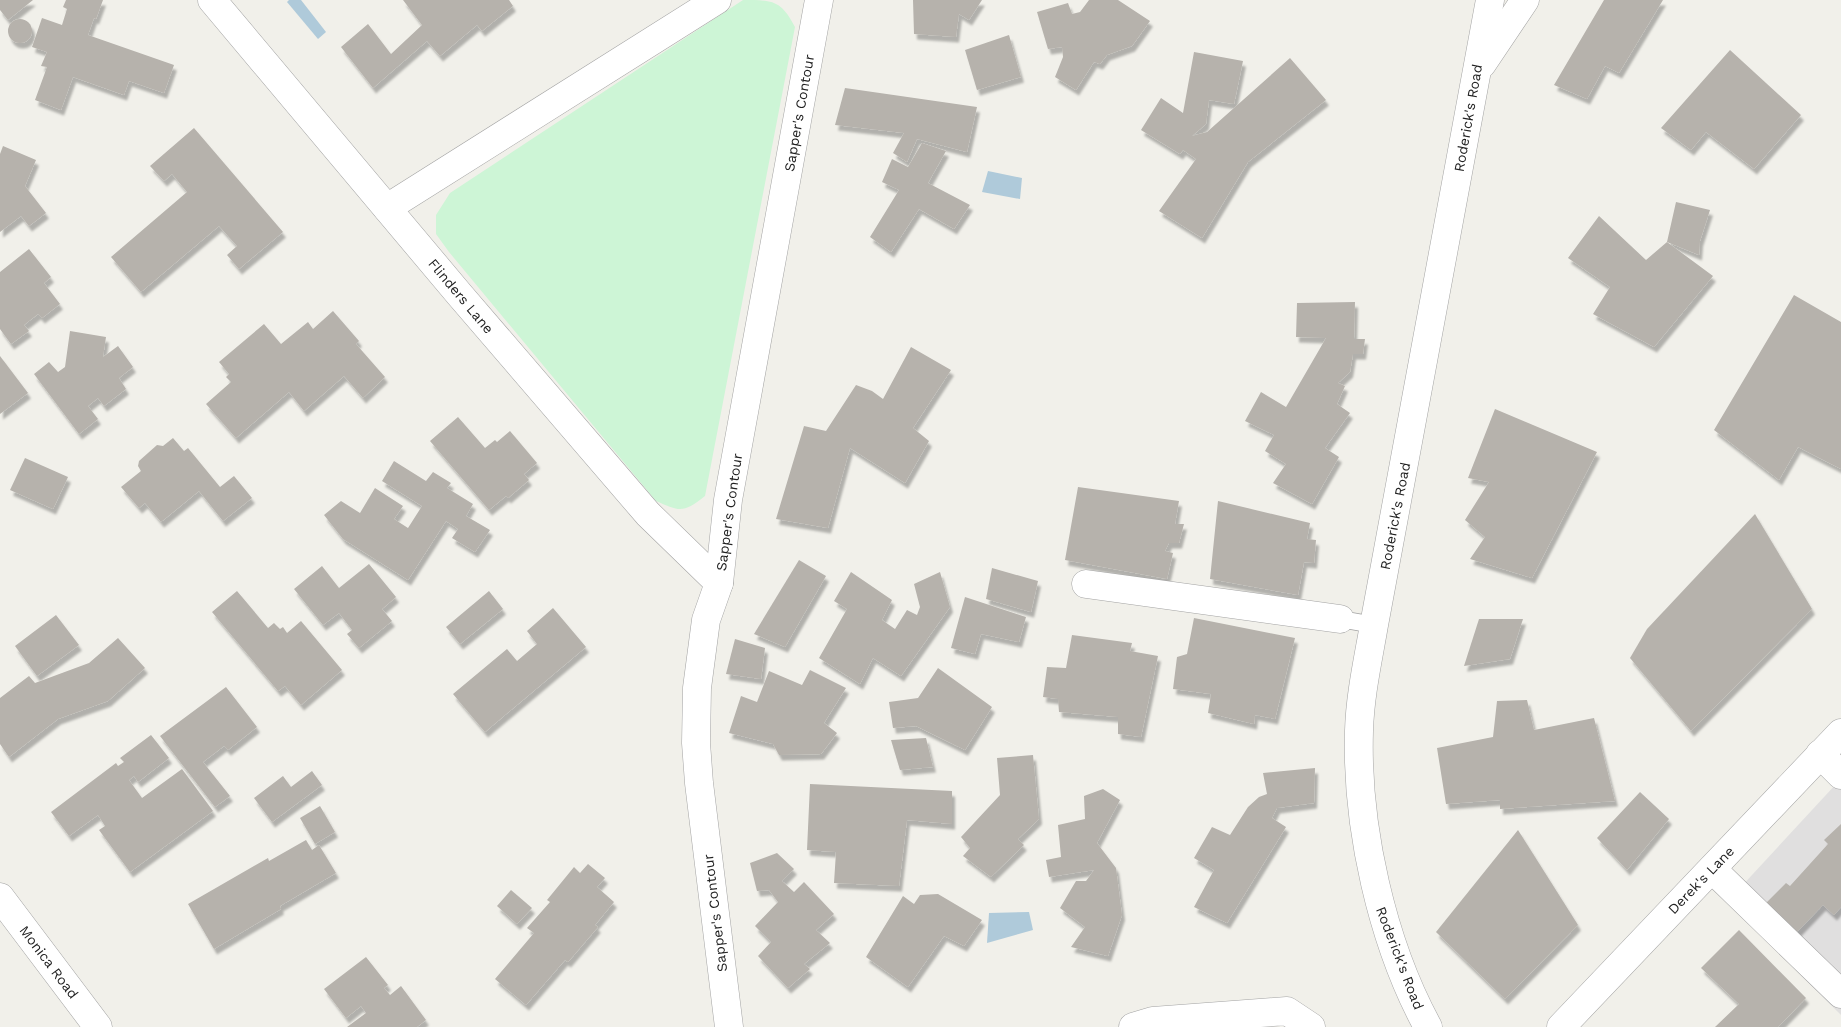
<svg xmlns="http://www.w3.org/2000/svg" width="1841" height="1027" viewBox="0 0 1841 1027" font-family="'Work Sans',sans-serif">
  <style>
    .residential { fill: #e0dfdf }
    .park { fill: #cdf5d6 }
    .water { fill: #afcada }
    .building { fill: #b6b2ac; filter: url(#shadow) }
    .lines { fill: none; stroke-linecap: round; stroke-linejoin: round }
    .lane-casing { stroke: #a3a3a3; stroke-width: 18 }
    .street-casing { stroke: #a3a3a3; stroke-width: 29 }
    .lane { stroke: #fff; stroke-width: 16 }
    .street { stroke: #fff; stroke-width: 28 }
    .labels { text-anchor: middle; stroke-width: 4; stroke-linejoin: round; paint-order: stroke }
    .street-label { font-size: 14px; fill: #222; stroke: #fff }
  </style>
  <defs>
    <filter id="shadow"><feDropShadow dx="3" dy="5.5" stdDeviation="1" flood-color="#0004"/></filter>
  </defs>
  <rect width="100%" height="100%" fill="#f1f0ea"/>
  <polygon class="residential" points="1837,783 1841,787 1841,1015 1727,902"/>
  <path class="park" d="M 743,0 C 773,0 781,0 795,27 L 705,496 C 683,513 681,512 656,501 L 449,252 L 436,234 L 436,215 L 450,193 Z"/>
  <g class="water">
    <polygon points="289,0 301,0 326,32 318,39 287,2"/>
    <polygon points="988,171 1022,178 1020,199 982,192"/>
    <polygon points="1029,912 1033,930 987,943 989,913"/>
  </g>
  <g class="building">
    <polygon points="0,0 33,0 8,20 0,10"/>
    <polygon points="66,0 103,0 96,19 94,18 88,35 174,65 164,93 129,81 124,95 73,77 61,110 35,100 47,67 41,66 47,52 32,47 42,18 62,25 67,9 63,7"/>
    <polygon points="403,0 509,0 513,6 482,31 477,25 440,56 427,41 373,88 341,47 368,24 391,54 422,25"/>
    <polygon points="913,0 982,0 969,20 959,14 956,37 914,34"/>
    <polygon points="1089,0 1118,0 1150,21 1132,46 1107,55 1100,64 1094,62 1076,90 1055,77 1063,57 1062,47 1048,49 1037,12 1068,3 1072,14 1080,12"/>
    <polygon points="1604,0 1663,0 1619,73 1605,66 1587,99 1554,85"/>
    <circle cx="20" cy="31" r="12"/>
    <polygon points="1009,35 1021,77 977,90 965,50"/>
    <polygon points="1730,50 1801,115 1754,169 1706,132 1691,150 1661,128"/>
    <polygon points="1194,52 1243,61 1234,104 1209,100 1206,124 1192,136 1207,132 1290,58 1326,100 1248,162 1202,238 1159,211 1196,159 1183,150 1180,154 1141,130 1161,98 1183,113"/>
    <polygon points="845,88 977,107 967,152 917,139 907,162 893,153 904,133 835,125"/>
    <polygon points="194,128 283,232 239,269 227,255 237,246 219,226 141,292 111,257 187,192 172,174 164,181 150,166"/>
    <polygon points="922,143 946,151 928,183 970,205 954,229 919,209 891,252 870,237 899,190 882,182 892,159 908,167"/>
    <polygon points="3,146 36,160 25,186 46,213 29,226 21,216 0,232 0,154"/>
    <polygon points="1676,202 1710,210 1700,241 1699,255 1667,242"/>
    <polygon points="1599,216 1646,260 1667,242 1713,276 1654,347 1593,314 1610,287 1568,258"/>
    <polygon points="29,249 51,277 44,283 60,304 42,318 38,314 24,325 29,331 11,344 0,329 0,272"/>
    <polygon points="1794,295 1841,322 1841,469 1798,447 1779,480 1714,430"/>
    <polygon points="1355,302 1354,339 1365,339 1363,354 1353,354 1350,372 1338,383 1345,386 1337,404 1350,413 1325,448 1339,457 1312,504 1273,483 1286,464 1265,451 1274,435 1245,421 1261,392 1286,407 1326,338 1296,337 1297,303"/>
    <polygon points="333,311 359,341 356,344 385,377 363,398 344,376 304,411 289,392 236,438 206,404 231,382 226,377 229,374 219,362 264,324 281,344 308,322 313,329"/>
    <polygon points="70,331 106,337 103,357 118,346 133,367 119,378 126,389 104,406 98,398 88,406 98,419 79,434 34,374 49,362 58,372 65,367"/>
    <polygon points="911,347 951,370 913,428 929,441 905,483 850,448 828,528 776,519 804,426 826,431 856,385 872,391 883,399"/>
    <polygon points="0,356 28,393 0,414"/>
    <polygon points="1495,409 1597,452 1532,578 1470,559 1485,537 1465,520 1489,482 1468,478"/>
    <polygon points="458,417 485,448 495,440 497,442 510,431 537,463 524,474 529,480 508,498 506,496 489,510 430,441"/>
    <polygon points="173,438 184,451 188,448 220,487 234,476 252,498 223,521 199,491 161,522 145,503 139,508 121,487 141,471 138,466 139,461 157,445 163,446"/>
    <polygon points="25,458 68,477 53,509 10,490"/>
    <polygon points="394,461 426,481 433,472 451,483 447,488 473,504 466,516 490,530 475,552 452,538 458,529 446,521 408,580 343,539 324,515 341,501 360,513 375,488 403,506 394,519 408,528 422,506 382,481"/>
    <polygon points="1078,487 1179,501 1175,524 1184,524 1179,543 1169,543 1165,551 1173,553 1167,579 1065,560"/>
    <polygon points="1218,501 1310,523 1307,539 1316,540 1314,563 1304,562 1298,595 1210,579"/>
    <polygon points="1755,514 1812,609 1691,731 1630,658 1647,629"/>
    <polygon points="799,560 826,576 785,647 754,634"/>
    <polygon points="369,564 396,597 382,609 392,621 359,648 347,634 352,630 339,613 323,625 294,589 322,566 339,588"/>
    <polygon points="992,568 1038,581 1031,612 986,599"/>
    <polygon points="851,572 892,600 882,620 895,629 907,610 917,615 920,607 914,584 940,572 950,607 901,676 873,658 860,684 819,658 847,609 834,601"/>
    <polygon points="237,591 268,628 274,623 280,629 283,627 287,633 301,621 342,670 301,705 285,686 278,691 212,612"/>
    <polygon points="489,591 503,609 460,644 446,627"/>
    <polygon points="965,597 1026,617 1019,642 981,634 975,654 951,648"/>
    <polygon points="553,608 586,647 485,732 453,694 507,649 517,661 537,644 527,631"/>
    <polygon points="56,615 79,645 37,676 15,646"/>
    <polygon points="1194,618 1295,638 1275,719 1255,715 1254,724 1208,713 1211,694 1173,689 1177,657 1187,654"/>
    <polygon points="1479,619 1523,619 1510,659 1464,666"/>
    <polygon points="1072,635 1132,643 1130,651 1158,656 1141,737 1118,734 1118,717 1059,712 1058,699 1043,697 1047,667 1066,668"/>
    <polygon points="118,638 145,668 108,701 58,719 9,757 0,744 0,698 29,676 35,683 89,663"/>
    <polygon points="735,639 765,648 761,679 726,674"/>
    <polygon points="938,668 992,707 965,750 916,726 893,728 889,702 918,698"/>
    <polygon points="810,670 846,688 824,723 837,733 821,754 779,755 773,744 729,733 741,696 757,702 769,671 802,685"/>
    <polygon points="226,687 257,727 228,750 224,746 203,762 230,796 215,807 160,736"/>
    <polygon points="1527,700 1534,730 1594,718 1615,801 1500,809 1500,800 1446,804 1437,748 1493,737 1497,701"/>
    <polygon points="151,735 169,758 138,782 134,776 129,780 142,798 182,769 213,811 130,872 99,830 105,826 98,815 69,836 51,812 116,763 118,766 124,762 120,758"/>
    <polygon points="926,738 933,767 900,770 891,740"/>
    <polygon points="1033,755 1039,819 1018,839 1024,845 991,877 963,856 970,848 961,837 1000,795 997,758"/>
    <polygon points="1315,768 1314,803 1277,808 1272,818 1286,827 1227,923 1194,907 1214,870 1194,858 1212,827 1230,835 1248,807 1259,797 1267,794 1263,773"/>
    <polygon points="312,771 322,785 272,822 254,798 283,776 291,787"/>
    <polygon points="810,784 952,791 952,824 907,820 899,886 834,883 836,852 807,850"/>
    <polygon points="1103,789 1120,800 1097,843 1116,868 1122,915 1108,956 1071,947 1085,927 1060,908 1076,881 1086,881 1094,870 1049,877 1046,860 1061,857 1058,825 1085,819 1084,796"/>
    <polygon points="1640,792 1669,819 1627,870 1597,838"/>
    <polygon points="320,806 335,832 315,844 300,818"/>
    <polygon points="1841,824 1841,907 1834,915 1823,905 1797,932 1766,903 1786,883 1790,886 1828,844 1824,840"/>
    <polygon points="1518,830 1578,925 1505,999 1436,932"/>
    <polygon points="306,840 312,850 319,845 336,873 280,906 281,909 214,949 188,904 268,858 269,861"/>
    <polygon points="777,853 794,869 782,881 794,892 804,882 834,914 816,930 830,943 804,964 810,969 788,988 758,956 771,942 755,926 778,902 769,890 757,891 750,863"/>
    <polygon points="588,864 605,878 597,887 614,902 595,925 598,927 568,962 565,960 526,1005 495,979 534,933 527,928 550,902 547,900 574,867 580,873"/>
    <polygon points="511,890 532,908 517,924 497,906"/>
    <polygon points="938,894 982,920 964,946 944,936 908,987 866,957 903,896 914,904 920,895"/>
    <polygon points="1739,930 1806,998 1778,1027 1715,1027 1739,1004 1701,968"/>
    <polygon points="366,957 388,985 384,988 390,995 401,986 426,1020 417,1027 347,1027 366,1013 361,1006 346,1018 324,989"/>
  </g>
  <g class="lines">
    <defs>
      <polyline id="lane" points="1340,619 1374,625"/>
      <g id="street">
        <polyline points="212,0 459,294 648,514 719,583"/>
        <polyline points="1482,64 1525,0"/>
        <polyline points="387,208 717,0"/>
        <polyline points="1086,584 1340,619"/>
        <polyline points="1820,754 1841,775"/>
        <polyline points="1712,869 1841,994"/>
        <polyline points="0,897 98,1027"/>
        <polyline points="729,1027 699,783 696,743 697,688 706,620 719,583 728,500 819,0"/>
        <polyline points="1133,1027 1153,1021 1287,1011 1311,1027"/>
        <path d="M 1428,1027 C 1382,943 1356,827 1359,731 C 1360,695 1368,660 1374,625 L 1490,0"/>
        <polyline points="1561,1027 1841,733"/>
      </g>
    </defs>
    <use href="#lane" class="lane-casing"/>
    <use href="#street" class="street-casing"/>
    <use href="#lane" class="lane"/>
    <use href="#street" class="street"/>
  </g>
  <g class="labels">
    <g class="street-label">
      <text transform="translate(799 113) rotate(-80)" y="5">Sapper's Contour</text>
      <text transform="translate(1468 118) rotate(-80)" y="5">Roderick's Road</text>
      <text transform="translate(461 296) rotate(50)" y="5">Flinders Lane</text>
      <text transform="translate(729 512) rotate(-82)" y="5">Sapper's Contour</text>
      <text transform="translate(1395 516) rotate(-79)" y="5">Roderick's Road</text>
      <text transform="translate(1701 880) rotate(-46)" y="5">Derek's Lane</text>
      <text transform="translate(715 913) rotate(-97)" y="5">Sapper's Contour</text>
      <text transform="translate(1400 958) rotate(69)" y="5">Roderick's Road</text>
      <text transform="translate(49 962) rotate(53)" y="5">Monica Road</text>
    </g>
  </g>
</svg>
